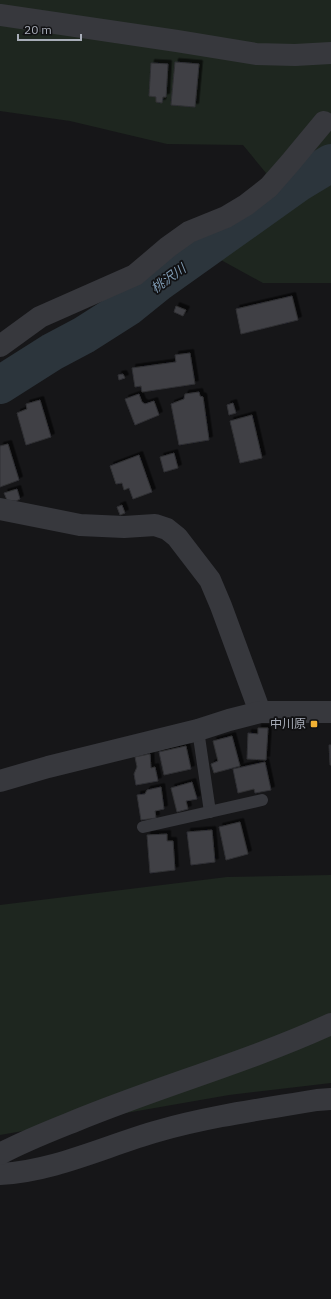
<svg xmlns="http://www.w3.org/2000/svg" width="331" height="1299" viewBox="0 0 331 1299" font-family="'IBM Plex Sans','Noto Sans JP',sans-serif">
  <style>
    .green { fill: #1e261f }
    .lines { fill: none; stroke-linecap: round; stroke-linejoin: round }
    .river { stroke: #2c353c; stroke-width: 38 }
    .building { fill: #404145; stroke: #303034; filter: url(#shadow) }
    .service { stroke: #37383d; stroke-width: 12 }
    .minor { stroke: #37383d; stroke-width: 22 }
    .tertiary { stroke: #37383d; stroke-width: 22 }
    .poi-dot { fill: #f2b134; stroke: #111113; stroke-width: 1.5 }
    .labels { text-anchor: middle; stroke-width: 3.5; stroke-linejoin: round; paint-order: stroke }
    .poi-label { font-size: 12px; fill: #a8adb8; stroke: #111113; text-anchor: end }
    .water-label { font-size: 13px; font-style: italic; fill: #7f9bb3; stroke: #111113 }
  </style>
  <defs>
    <filter id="shadow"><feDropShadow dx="3.5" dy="-3.5" stdDeviation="0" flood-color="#0009"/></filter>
  </defs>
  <rect width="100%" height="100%" fill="#161618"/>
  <g class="green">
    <polygon points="0,0 331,0 331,283 263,283 221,260 266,173 243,145 167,144 70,121 0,111"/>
    <polygon points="331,875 331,1083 229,1095 0,1135 0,905 227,877"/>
  </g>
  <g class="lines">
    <polyline class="river" points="0,385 52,352 84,335 128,307 159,282 298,183 331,163"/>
  </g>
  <g class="building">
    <polygon points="175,62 199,64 195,107 171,105"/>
    <polygon points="151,63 168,64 166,97 163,97 162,103 156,102 156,97 149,96"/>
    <polygon points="292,296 298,320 241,334 236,309"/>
    <polygon points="176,306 186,310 183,316 174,312"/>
    <polygon points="190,353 195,384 142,392 141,386 135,387 132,368 176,362 175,355"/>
    <polygon points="123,374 125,378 119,380 118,375"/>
    <polygon points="199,392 200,396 203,397 209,440 179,445 171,404 184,399 185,394"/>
    <polygon points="139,394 142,402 145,404 154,401 159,415 135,425 125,399"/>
    <polygon points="40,400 51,437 26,445 17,413 27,409 26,404"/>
    <polygon points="233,403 236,413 229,415 227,405"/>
    <polygon points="252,415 262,458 240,463 230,421"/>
    <polygon points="8,444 19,480 0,487 0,446"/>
    <polygon points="174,453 178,468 164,472 160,457"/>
    <polygon points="139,455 152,492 133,499 129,488 124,490 122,483 116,484 110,466"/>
    <polygon points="17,489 20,499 16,501 7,500 4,493"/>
    <polygon points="122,505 125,513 120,515 117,507"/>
    <polygon points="258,728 268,728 266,760 247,759 248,733 258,734"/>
    <polygon points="232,736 240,766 214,773 211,764 218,761 213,741"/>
    <polygon points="329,745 331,745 331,765 330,765"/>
    <polygon points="186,746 191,769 164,775 159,752"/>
    <polygon points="150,754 151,768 155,767 158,781 136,785 134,774 137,767 135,757"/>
    <polygon points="265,762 271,790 255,793 254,789 238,793 233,769"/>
    <polygon points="192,782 197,799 186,801 188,809 177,812 171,788"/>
    <polygon points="161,787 164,809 155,811 156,818 141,820 137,795 145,794 147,790"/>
    <polygon points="240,822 248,854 226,860 219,827"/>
    <polygon points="212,830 215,862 191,865 187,832"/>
    <polygon points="167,834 167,841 173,841 175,870 150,873 147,835"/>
  </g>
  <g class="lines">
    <g class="service">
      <polyline points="198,730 210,812"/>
      <polyline points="143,827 262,800"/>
    </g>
    <g class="minor">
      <polyline points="0,346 40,317 135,275 168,247 189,232 226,217 246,205 269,187 290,163 324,122"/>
      <polyline points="0,509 80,525 124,527 155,525 167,529 177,537 210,580 221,606 260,712"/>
      <path d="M 0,1174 C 55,1171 105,1146 158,1131 C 210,1116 264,1109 317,1100 L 331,1099"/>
    </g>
    <g class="tertiary">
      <polyline points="0,15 177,41 256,54 295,55 331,53"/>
      <polyline points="0,781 48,767 198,730 229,720 260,712 331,712"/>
      <path d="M 0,1154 C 24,1141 50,1131 75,1121 C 160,1086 248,1062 331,1024"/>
    </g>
  </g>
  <rect class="poi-dot" x="310" y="720" width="8" height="8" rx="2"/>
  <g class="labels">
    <g class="poi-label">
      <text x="306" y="728">中川原</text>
    </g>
    <g class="water-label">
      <text transform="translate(168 278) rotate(-36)" y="5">桃沢川</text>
    </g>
  </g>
  <path d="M18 34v6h63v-6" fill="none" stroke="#a8adb8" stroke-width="2"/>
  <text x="24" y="34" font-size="12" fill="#a8adb8" stroke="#111113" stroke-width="3" paint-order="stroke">20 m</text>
</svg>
